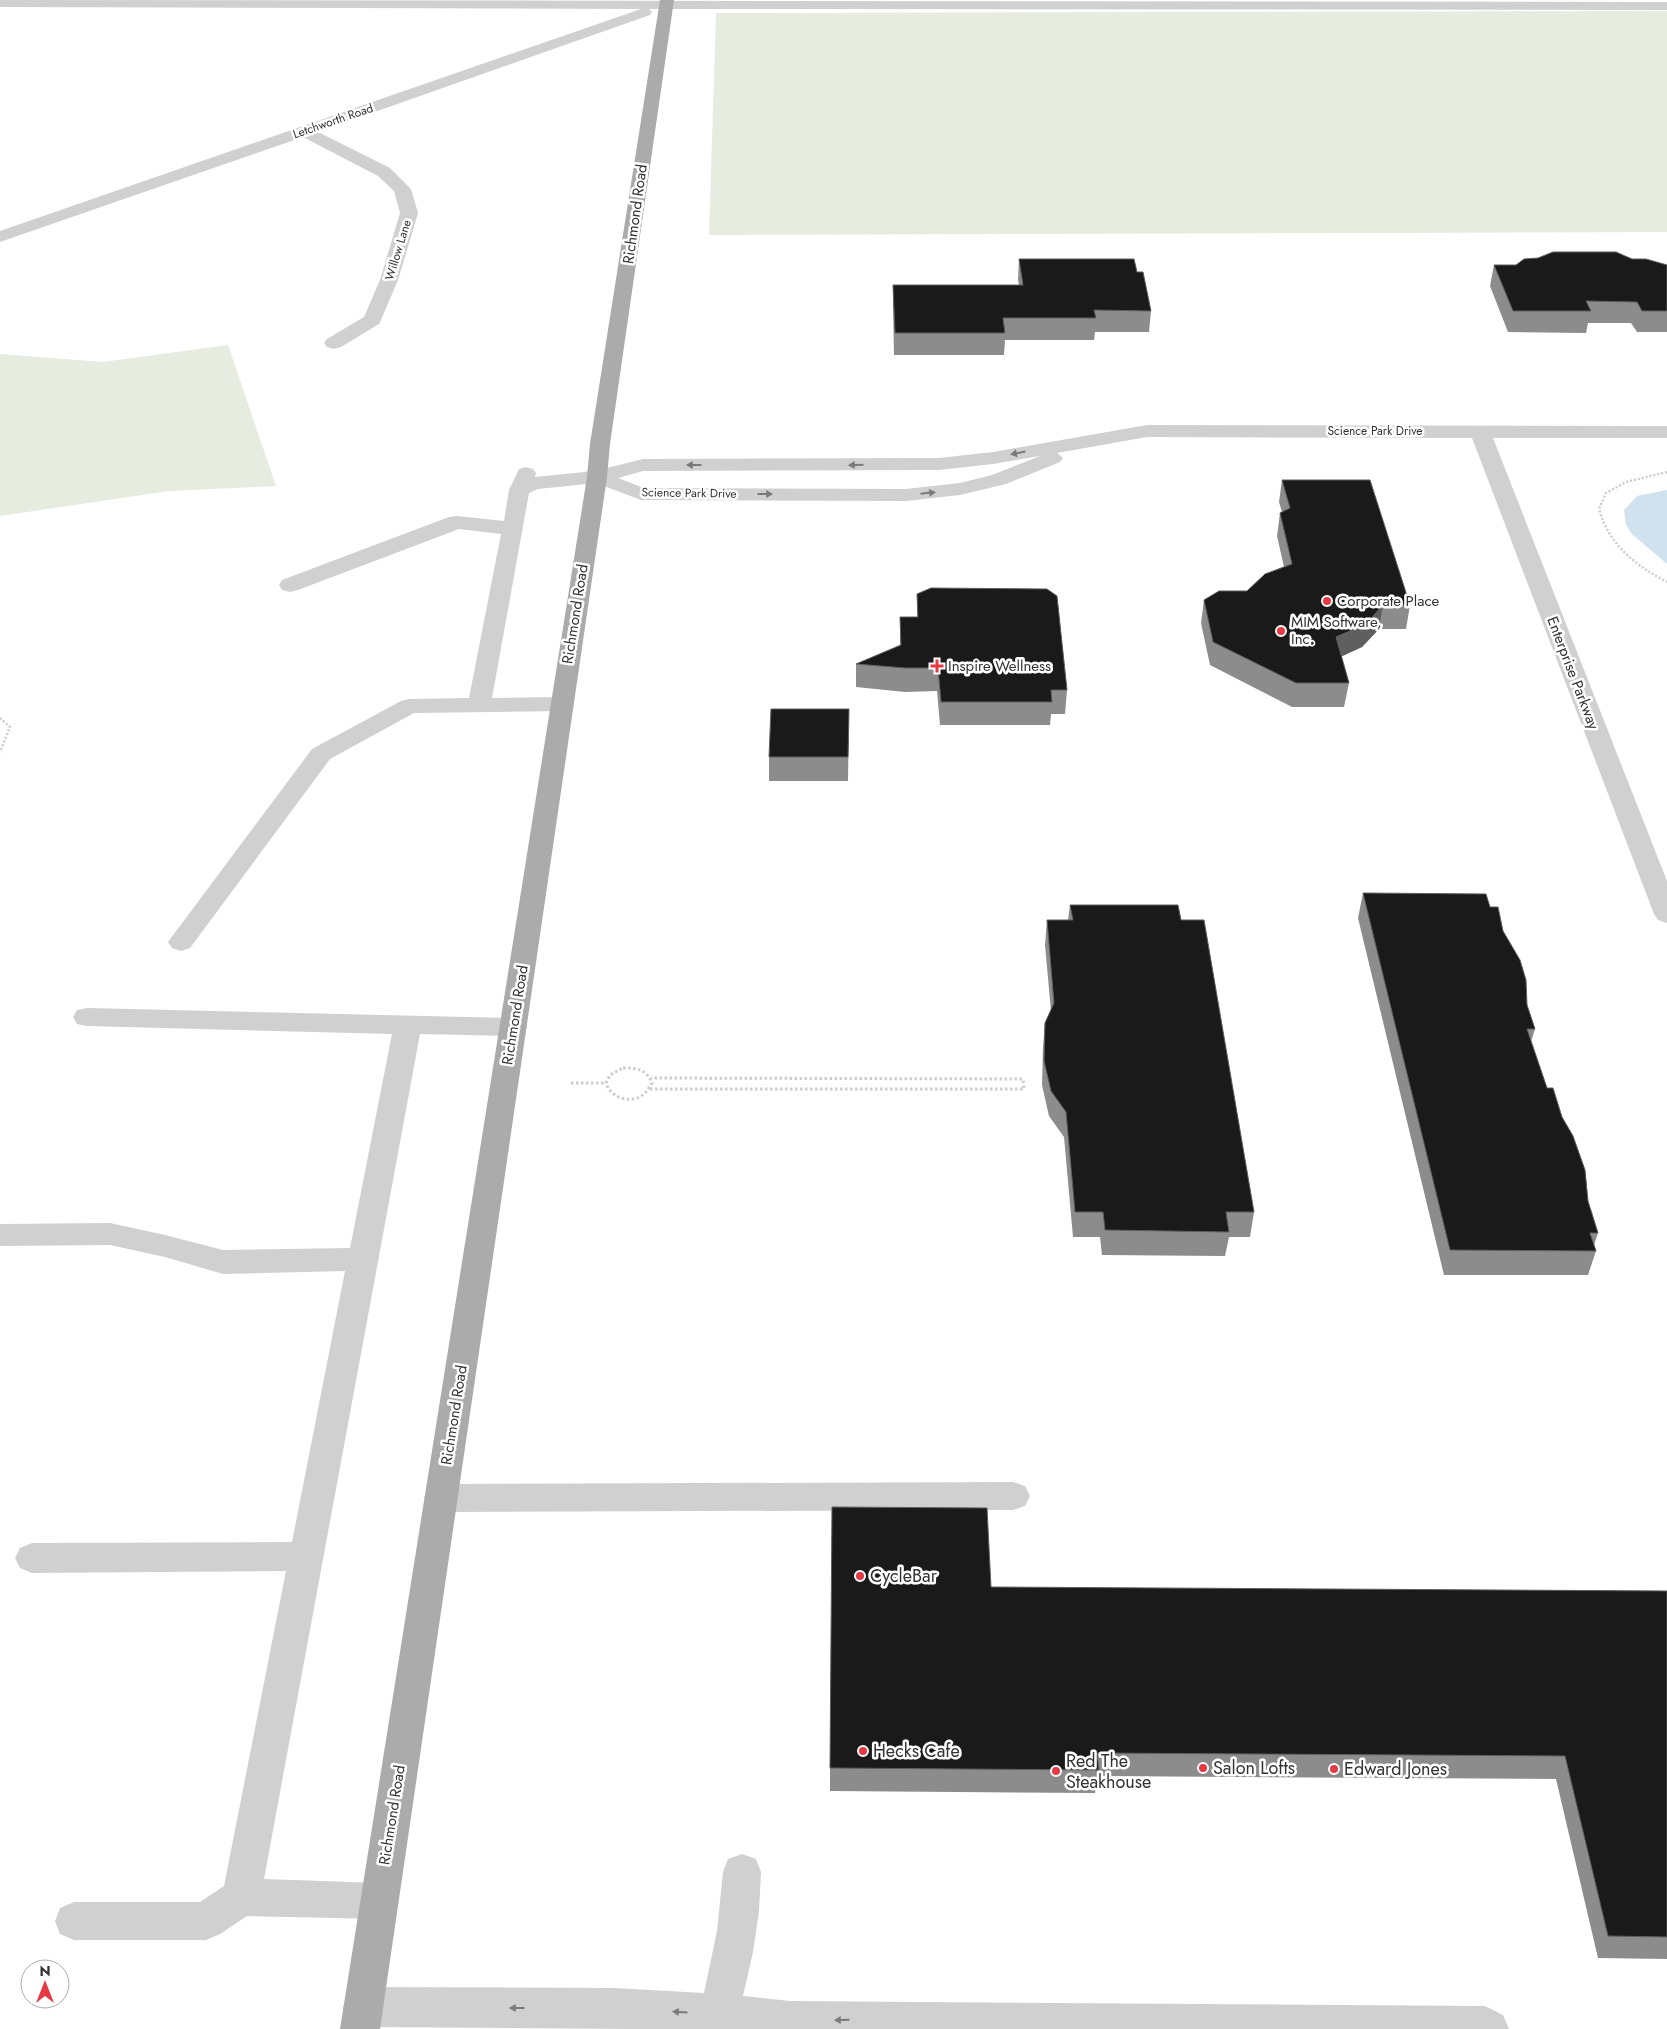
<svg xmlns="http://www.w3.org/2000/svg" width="1667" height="2029" viewBox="0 0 1667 2029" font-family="Jost,sans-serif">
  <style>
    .green { fill: #e6ecdf }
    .water { fill: #cfe2ee }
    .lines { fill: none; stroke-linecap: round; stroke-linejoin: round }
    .path-far1 { stroke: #cdcdcd; stroke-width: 2.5; stroke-dasharray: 2 2; stroke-linecap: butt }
    .path { stroke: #cdcdcd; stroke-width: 3; stroke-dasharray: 2.5 2.5; stroke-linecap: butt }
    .minor { fill: #d0d0d0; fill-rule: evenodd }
    .major { fill: #ababab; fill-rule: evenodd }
    .wall { fill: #8c8c8c }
    .shaded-wall { fill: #5f5f5f }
    .building { fill: #1a1a1a; stroke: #5f5f5f }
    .oneway { fill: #7a7a7a }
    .poi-dot { fill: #e63946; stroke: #fff; stroke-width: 2 }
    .labels { text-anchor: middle; stroke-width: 5; stroke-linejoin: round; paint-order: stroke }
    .far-street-label { font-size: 12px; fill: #333; stroke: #fff }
    .street-label { font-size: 15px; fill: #333; stroke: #fff }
    .poi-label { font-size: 15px; fill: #333; stroke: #fff; text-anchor: start }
    .near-poi-label { font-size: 18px; fill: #333; stroke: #fff; text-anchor: start }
  </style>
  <rect width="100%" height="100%" fill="#fff"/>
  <g class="green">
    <polygon points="1667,11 1667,232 709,235 716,13"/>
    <polygon points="228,345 276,486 169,491 0,516 0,354 103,362"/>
  </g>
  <polygon class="water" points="1667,490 1667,564 1632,534 1626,525 1624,510 1637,496"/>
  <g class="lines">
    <g class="path-far1">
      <path d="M 1667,472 L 1626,482 L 1606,493 L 1599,509 C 1609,545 1635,565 1667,582"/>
      <polyline points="0,718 10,727 0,752"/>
    </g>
    <g class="path">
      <path d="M 623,1068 C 637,1068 646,1069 652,1083 C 650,1086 648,1090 645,1093 C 633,1105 611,1099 606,1083 L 610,1075 Z"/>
      <polyline points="571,1083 606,1083"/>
      <polyline points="650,1089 1024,1089 1023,1079 651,1078"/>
    </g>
    <g class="minor">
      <polygon points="0,0 1667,2 1667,10 649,9 652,12 650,15 318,132 390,168 411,189 418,213 398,280 381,320 379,324 341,347 334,349 327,347 324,343 327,339 364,317 380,280 400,213 394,191 378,176 303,137 0,242 0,231 641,9 0,7"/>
      <path d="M 1147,425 L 1667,426 L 1667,438 L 1493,438 L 1667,881 L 1667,923 L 1658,920 L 1654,914 L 1472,438 L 1147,437 L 1057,453 L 1063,458 L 1060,462 L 1006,484 L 960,495 L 906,501 L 641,500 L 596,483 L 538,489 L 529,493 L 492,698 L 562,697 L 570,699 L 574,704 L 570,709 L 562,711 L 414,713 L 330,759 L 190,948 L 181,951 L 172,948 L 168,942 L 312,749 L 401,701 L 409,699 L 469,698 L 501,534 L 459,529 L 298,590 L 290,592 L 282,590 L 279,585 L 282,580 L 449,517 L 457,516 L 504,521 L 509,490 L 519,469 L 526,467 L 533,469 L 536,473 L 535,477 L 585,472 L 593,469 L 599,470 L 643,459 L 939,458 L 993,452 ZM 1040,456 L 992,475 L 960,483 L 906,489 L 644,488 L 618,478 L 643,471 L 939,470 L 993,464 Z"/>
      <polygon points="87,1008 513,1018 523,1020 527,1027 523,1034 513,1036 420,1034 264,1879 379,1883 393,1888 398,1901 393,1914 379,1919 247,1916 220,1934 206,1940 74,1940 60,1934 55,1921 60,1908 74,1902 200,1902 224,1886 286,1571 32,1573 20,1568 15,1558 20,1548 32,1543 292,1542 345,1271 223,1274 165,1257 110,1245 0,1246 0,1224 110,1223 165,1235 223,1250 350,1248 392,1034 87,1026 77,1024 73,1017 77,1010"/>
      <polygon points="1013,1482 1025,1486 1030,1496 1025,1506 1013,1510 441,1512 429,1508 424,1498 429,1488 441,1484"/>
      <polygon points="742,1854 756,1859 761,1872 759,1911 753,1952 743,1996 790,2001 1485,2006 1503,2015 1509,2029 635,2029 363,2027 349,2021 343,2007 349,1993 363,1987 614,1988 704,1993 717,1931 723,1872 728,1859"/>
    </g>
    <polygon class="major" points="660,0 674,0 610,444 607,477 380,2029 340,2029 587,477 590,444"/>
  </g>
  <g class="wall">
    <polygon points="1019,259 1137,272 1151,311 1149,332 1095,332 1094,340 1005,340 1004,355 894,355 893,306 893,285 1019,285 1018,280"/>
    <polygon points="1632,259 1667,265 1667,332 1637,332 1631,323 1588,323 1586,333 1508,332 1490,286 1494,265 1516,265"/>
    <polygon points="1282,480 1410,605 1406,629 1379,629 1362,647 1341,656 1349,683 1344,707 1292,707 1210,665 1201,623 1204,600 1247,591 1284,567 1277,536 1280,513 1282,512 1279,502"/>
    <polygon points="917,594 1067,690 1065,714 1051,714 1050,725 940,725 937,691 905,692 856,687 856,664 900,645 900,617 917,617"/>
    <polygon points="849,709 848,781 769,781 769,757"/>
    <polygon points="1363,893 1490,907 1503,931 1535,1029 1531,1042 1598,1233 1594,1245 1596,1251 1588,1275 1444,1275 1358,918"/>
    <polygon points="1070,905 1181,920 1254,1212 1250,1237 1229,1237 1225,1256 1102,1255 1100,1237 1073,1237 1064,1137 1049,1116 1042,1085 1043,1047 1045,1023 1051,1011 1045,945 1047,920 1068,920"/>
    <polygon points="991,1587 1667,1591 1667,1959 1598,1958 1556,1779 1098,1776 1095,1793 830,1791 830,1768"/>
  </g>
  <polygon class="shaded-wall" points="1383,605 1379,629 1362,647 1332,661 1336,637"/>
  <g class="building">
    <polygon points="1553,252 1616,252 1632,259 1646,259 1667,265 1667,311 1642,311 1637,302 1586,301 1591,311 1513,311 1494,265 1516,265 1524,259 1538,258"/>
    <polygon points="1019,259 1134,259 1137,272 1143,272 1151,311 1094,310 1096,318 1003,318 1005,333 895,333 893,285 1023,285"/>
    <polygon points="1282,480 1370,480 1410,605 1383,605 1366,624 1336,637 1349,683 1296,683 1213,642 1204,600 1219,591 1247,591 1265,574 1292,564 1280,513 1290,508"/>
    <polygon points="931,588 1047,589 1057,596 1067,690 1051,690 1052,702 941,702 938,668 905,668 856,664 901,645 900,617 918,617 917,594"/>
    <polygon points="771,709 849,709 848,757 769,757"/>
    <polygon points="1363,893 1486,894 1490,907 1498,907 1503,931 1520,960 1526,980 1527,1005 1535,1029 1527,1029 1547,1088 1553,1088 1562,1117 1573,1136 1585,1170 1588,1201 1598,1233 1590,1233 1596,1251 1450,1250"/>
    <polygon points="1070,905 1178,905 1181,920 1204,920 1254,1212 1226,1212 1229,1232 1105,1230 1103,1212 1075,1212 1066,1112 1051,1091 1044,1061 1045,1023 1054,1003 1047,920 1073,920"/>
    <polygon points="832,1507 987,1508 991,1587 1667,1591 1667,1937 1608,1936 1565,1756 1097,1753 1099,1770 830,1768"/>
  </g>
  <defs><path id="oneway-solid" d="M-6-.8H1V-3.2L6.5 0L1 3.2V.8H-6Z" transform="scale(1.25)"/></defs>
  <g class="oneway">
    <use href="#oneway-solid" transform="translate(1018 453) rotate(169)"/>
    <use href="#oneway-solid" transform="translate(694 465) rotate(-180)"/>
    <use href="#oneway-solid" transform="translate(856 465) rotate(179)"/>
    <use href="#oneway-solid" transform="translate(928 493) rotate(-6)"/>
    <use href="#oneway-solid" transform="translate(765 494)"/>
    <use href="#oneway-solid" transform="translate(517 2008) rotate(180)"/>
    <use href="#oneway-solid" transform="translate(680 2012) rotate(-177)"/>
    <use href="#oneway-solid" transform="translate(842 2020) rotate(179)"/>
  </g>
  <g class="poi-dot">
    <circle cx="1327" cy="601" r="5"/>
    <circle cx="1281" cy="631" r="5"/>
    <path d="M934.5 658.5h5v5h5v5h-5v5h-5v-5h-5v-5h5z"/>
    <circle cx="860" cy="1576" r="5"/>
    <circle cx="863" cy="1751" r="5"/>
    <circle cx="1203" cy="1768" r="5"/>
    <circle cx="1334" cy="1769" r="5"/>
    <circle cx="1056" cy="1771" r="5"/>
  </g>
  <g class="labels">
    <g class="far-street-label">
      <text transform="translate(333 121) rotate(-19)" y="4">Letchworth Road</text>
      <text transform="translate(398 250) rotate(-73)" y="4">Willow Lane</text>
      <text x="1375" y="435">Science Park Drive</text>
      <text transform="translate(689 493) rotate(1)" y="4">Science Park Drive</text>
    </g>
    <g class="street-label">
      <text transform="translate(635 214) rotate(-82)" y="5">Richmond Road</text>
      <text transform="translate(575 614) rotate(-81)" y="5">Richmond Road</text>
      <text transform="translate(1573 673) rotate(69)" y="5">Enterprise Parkway</text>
      <text transform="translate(515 1015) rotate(-81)" y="5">Richmond Road</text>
      <text transform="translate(454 1415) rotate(-81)" y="5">Richmond Road</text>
      <text transform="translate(392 1815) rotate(-81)" y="5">Richmond Road</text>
    </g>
    <g class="poi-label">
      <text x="1337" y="606">Corporate Place</text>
      <text x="1291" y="627">MIM Software,<tspan x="1291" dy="17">Inc.</tspan></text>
      <text x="948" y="671">Inspire Wellness</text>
    </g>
    <g class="near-poi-label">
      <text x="870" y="1582">CycleBar</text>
      <text x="873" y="1757">Hecks Cafe</text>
      <text x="1066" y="1767">Red The<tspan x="1066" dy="21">Steakhouse</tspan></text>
      <text x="1213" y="1774">Salon Lofts</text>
      <text x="1344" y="1775">Edward Jones</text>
    </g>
  </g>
  <g transform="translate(45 1984)"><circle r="24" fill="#ffffff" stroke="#adadad"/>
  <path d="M0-4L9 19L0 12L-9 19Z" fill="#e63946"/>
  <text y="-8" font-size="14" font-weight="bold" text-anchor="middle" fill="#333333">N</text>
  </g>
</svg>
